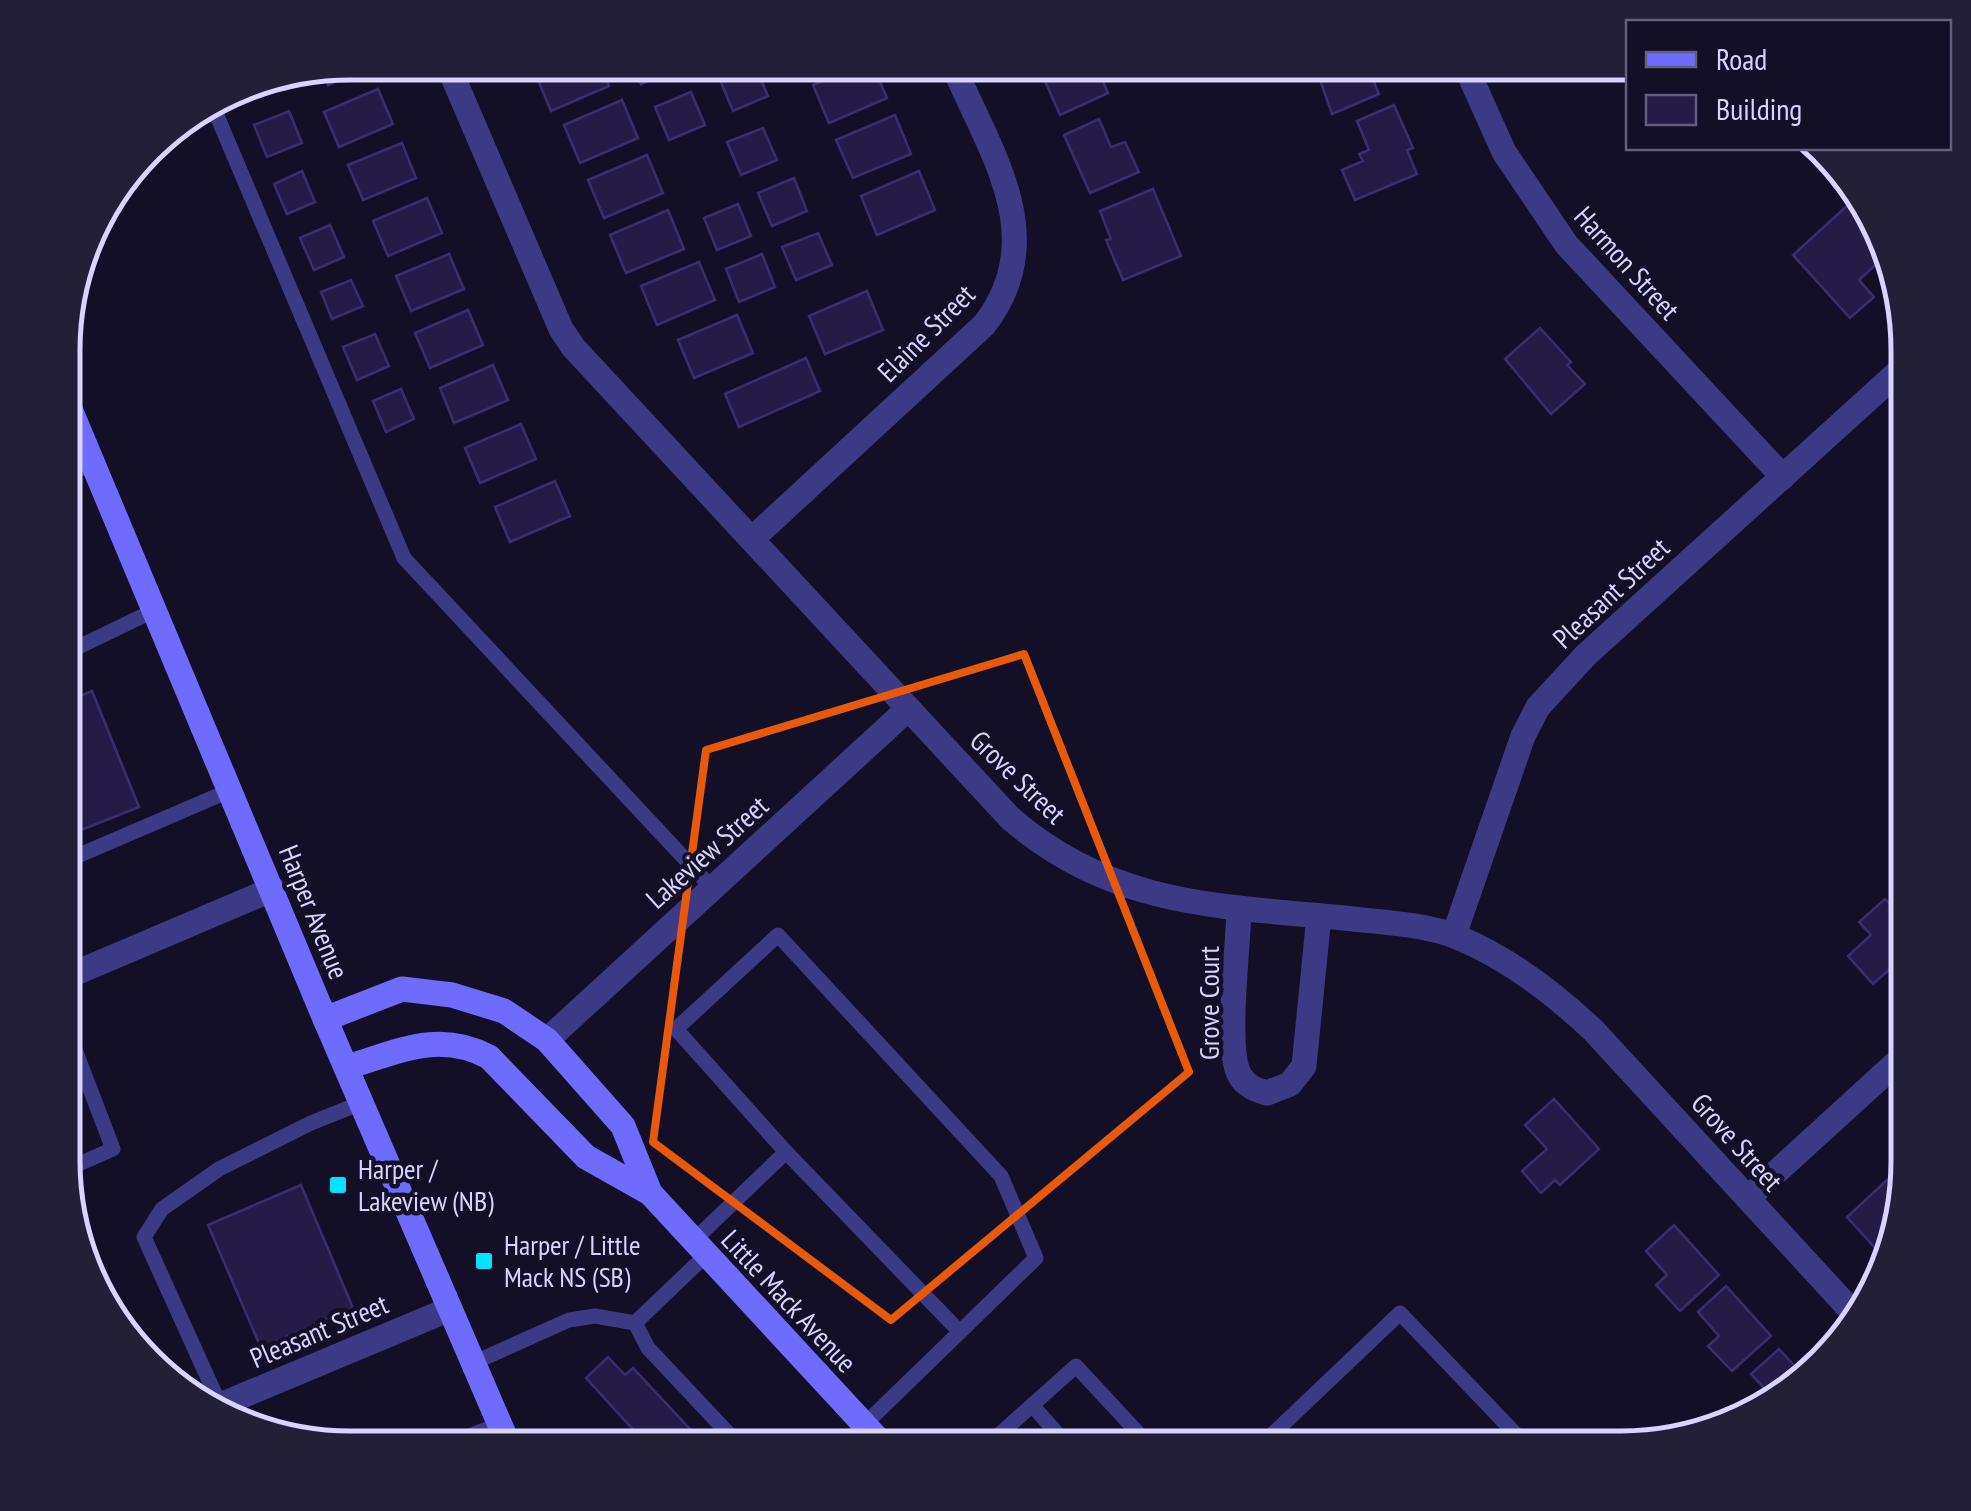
<svg xmlns="http://www.w3.org/2000/svg" width="1971" height="1511" viewBox="0 0 1971 1511" font-family="'PT Sans Narrow',sans-serif">
  <style>
    .building { fill: #241b47; stroke: #3b2d73; stroke-width: 2.5 }
    .lines { fill: none; stroke-linecap: round; stroke-linejoin: round }
    .lane { stroke: #3d3a85; stroke-width: 15 }
    .street { stroke: #3d3a85; stroke-width: 25 }
    .secondary { stroke: #6f6bff; stroke-width: 25 }
    .marked { fill: none; stroke: #e8590c; stroke-width: 8; stroke-linejoin: round }
    .poi-dot { fill: #00e5ff; stroke: #130f26; stroke-width: 4 }
    .labels { text-anchor: middle; stroke-width: 9; stroke-linejoin: round; paint-order: stroke }
    .street-label { font-size: 28px; fill: #d9d4ff; stroke: #130f26 }
    .poi-label { font-size: 28px; fill: #d9d4ff; stroke: #130f26; text-anchor: start }
    .rim { fill: none; stroke: #d9d4ff; stroke-width: 5 }
  </style>
  <rect width="100%" height="100%" fill="#130f26"/>
  <g class="building">
    <polygon points="350,62 363,63 365,69 328,85 320,67"/>
    <polygon points="558,63 600,63 609,86 551,111 535,73"/>
    <polygon points="633,63 675,63 677,69 641,84"/>
    <polygon points="728,63 754,63 768,96 733,111 715,68"/>
    <polygon points="865,63 872,63 887,98 829,123 813,85"/>
    <polygon points="1037,63 1078,63 1081,69 1095,63 1108,93 1060,115"/>
    <polygon points="1314,63 1366,63 1379,94 1332,114"/>
    <polygon points="378,89 393,124 339,147 324,112"/>
    <polygon points="691,92 705,125 669,140 655,107"/>
    <polygon points="622,100 638,138 580,163 564,125"/>
    <polygon points="1394,105 1413,148 1407,150 1417,174 1355,200 1342,170 1363,161 1359,154 1369,150 1357,121"/>
    <polygon points="289,111 302,143 267,157 254,125"/>
    <polygon points="895,115 911,154 853,178 836,140"/>
    <polygon points="1099,119 1111,147 1125,142 1139,172 1090,193 1064,135"/>
    <polygon points="763,128 777,160 741,175 727,142"/>
    <polygon points="402,143 416,178 363,200 348,165"/>
    <polygon points="647,155 663,193 604,218 588,180"/>
    <polygon points="302,171 315,202 287,214 274,184"/>
    <polygon points="919,171 935,210 877,235 861,196"/>
    <polygon points="794,178 807,211 772,226 758,193"/>
    <polygon points="1153,189 1181,256 1123,280 1106,240 1111,239 1100,211"/>
    <polygon points="427,198 442,233 388,256 373,221"/>
    <polygon points="738,204 751,236 717,250 704,218"/>
    <polygon points="1849,204 1883,242 1886,255 1859,280 1874,297 1850,318 1793,255"/>
    <polygon points="668,210 684,249 626,273 610,235"/>
    <polygon points="330,225 344,257 314,270 300,238"/>
    <polygon points="818,233 832,265 796,280 782,247"/>
    <polygon points="449,254 464,289 411,311 396,276"/>
    <polygon points="762,254 775,287 739,302 726,269"/>
    <polygon points="699,262 715,300 657,325 641,286"/>
    <polygon points="351,280 363,306 332,319 321,292"/>
    <polygon points="867,291 883,330 825,354 809,316"/>
    <polygon points="468,310 483,345 430,368 415,333"/>
    <polygon points="737,315 753,353 694,378 678,340"/>
    <polygon points="1540,328 1571,362 1567,365 1585,384 1551,414 1505,359"/>
    <polygon points="375,334 389,366 357,380 343,347"/>
    <polygon points="806,358 820,391 739,427 725,394"/>
    <polygon points="493,365 508,400 454,423 440,388"/>
    <polygon points="401,389 414,419 386,432 373,401"/>
    <polygon points="521,424 536,459 480,483 465,448"/>
    <polygon points="555,481 570,516 510,542 495,507"/>
    <polygon points="92,691 139,807 74,833 64,809 64,703"/>
    <polygon points="1885,899 1908,924 1908,953 1873,984 1848,956 1871,935 1859,922"/>
    <polygon points="1554,1099 1599,1149 1560,1185 1555,1180 1541,1193 1522,1171 1547,1149 1525,1125"/>
    <polygon points="1899,1169 1908,1180 1891,1251 1884,1258 1847,1217"/>
    <polygon points="301,1185 353,1308 261,1348 208,1225"/>
    <polygon points="1674,1225 1719,1275 1680,1311 1656,1285 1667,1275 1646,1251"/>
    <polygon points="1726,1286 1771,1336 1732,1371 1708,1346 1719,1336 1698,1312"/>
    <polygon points="1779,1349 1804,1376 1763,1408 1773,1398 1751,1374"/>
    <polygon points="608,1357 625,1375 633,1368 703,1443 699,1448 650,1448 586,1378"/>
  </g>
  <g class="lines">
    <g class="lane">
      <polyline points="212,104 404,558 712,888"/>
      <polyline points="64,654 155,610"/>
      <polyline points="64,850 68,860 231,790"/>
      <polyline points="786,1152 960,1332"/>
      <polyline points="63,1171 113,1149 64,1021"/>
      <polyline points="693,1241 786,1152 676,1029 778,935 1001,1176 1036,1258 864,1425"/>
      <polyline points="635,1323 648,1348 742,1448"/>
      <polyline points="635,1323 706,1255"/>
      <polyline points="473,1363 569,1320 595,1316 635,1323"/>
      <polyline points="1032,1405 1070,1448"/>
      <polyline points="226,1418 144,1237 162,1209 219,1169 311,1123 361,1103"/>
      <polyline points="440,1448 499,1424"/>
      <polyline points="984,1448 1076,1366 1152,1448"/>
      <polyline points="1258,1448 1400,1313 1529,1448"/>
    </g>
    <g class="street">
      <path d="M 447,63 L 561,329 L 573,347 L 1010,818 C 1111,906 1218,906 1344,918 C 1378,922 1426,924 1457,937 C 1508,958 1554,993 1594,1031 L 1858,1318"/>
      <polyline points="1464,63 1504,152 1566,244 1783,477"/>
      <polyline points="65,470 91,459"/>
      <path d="M 752,539 L 984,325 C 1053,237 988,149 952,63"/>
      <path d="M 1239,910 C 1238,948 1227,1036 1237,1069 C 1241,1083 1254,1090 1267,1093 L 1290,1084 L 1304,1066 L 1319,916"/>
      <polyline points="1454,935 1523,736 1538,707 1586,655 1908,363"/>
      <polyline points="64,978 273,889"/>
      <polyline points="547,1040 908,709"/>
      <polyline points="1748,1198 1908,1052"/>
      <polyline points="211,1409 450,1309"/>
    </g>
    <g class="secondary">
      <polyline points="65,397 325,1019 510,1448"/>
      <polyline points="325,1019 402,989 452,995 504,1011 547,1040 623,1126 650,1193"/>
      <path d="M 347,1067 C 398,1052 438,1030 489,1057 L 586,1157 L 650,1193 L 886,1448"/>
    </g>
  </g>
  <path class="marked" d="M 1024,654 L 1189,1072 L 891,1320 L 653,1142 L 706,750 Z"/>
  <g class="poi-dot">
    <rect x="328" y="1175" width="20" height="20" rx="5"/>
    <rect x="474" y="1251" width="20" height="20" rx="5"/>
  </g>
  <g class="labels">
    <g class="street-label">
      <text transform="translate(1627 263) rotate(48)" y="10">Harmon Street</text>
      <text transform="translate(926 333) rotate(-45)" y="10">Elaine Street</text>
      <text transform="translate(1611 593) rotate(-43)" y="10">Pleasant Street</text>
      <text transform="translate(1018 777) rotate(44)" y="10">Grove Street</text>
      <text transform="translate(707 852) rotate(-42)" y="10">Lakeview Street</text>
      <text transform="translate(314 912) rotate(68)" y="10">Harper Avenue</text>
      <text transform="translate(1209 1003) rotate(-90)" y="10">Grove Court</text>
      <text transform="translate(1737 1142) rotate(48)" y="10">Grove Street</text>
      <text transform="translate(789 1301) rotate(47)" y="10">Little Mack Avenue</text>
      <text transform="translate(319 1331) rotate(-23)" y="10">Pleasant Street</text>
    </g>
    <g class="poi-label">
      <text x="358" y="1179">Harper /<tspan x="358" dy="32">Lakeview (NB)</tspan></text>
      <text x="504" y="1255">Harper / Little<tspan x="504" dy="32">Mack NS (SB)</tspan></text>
    </g>
  </g>
  <path d="M0 0H1971V1511H0ZM350 80H1621A270 270 0 0 1 1891 350V1161A270 270 0 0 1 1621 1431H350A270 270 0 0 1 80 1161V350A270 270 0 0 1 350 80Z" fill="#231f37" fill-rule="evenodd"/>
  <path class="rim" d="M350 80H1621A270 270 0 0 1 1891 350V1161A270 270 0 0 1 1621 1431H350A270 270 0 0 1 80 1161V350A270 270 0 0 1 350 80Z"/>
  <rect x="1626" y="20" width="325" height="130" fill="#130f26" stroke="#625e7d" stroke-width="2.5"/>
  <rect x="1646" y="52" width="50" height="15" fill="#6f6bff" stroke="#625e7d" stroke-width="2.5"/>
  <text x="1716" y="70" font-size="30" fill="#d9d4ff">Road</text>
  <rect x="1646" y="95" width="50" height="30" fill="#241b47" stroke="#625e7d" stroke-width="2.5"/>
  <text x="1716" y="120" font-size="30" fill="#d9d4ff">Building</text>
</svg>
